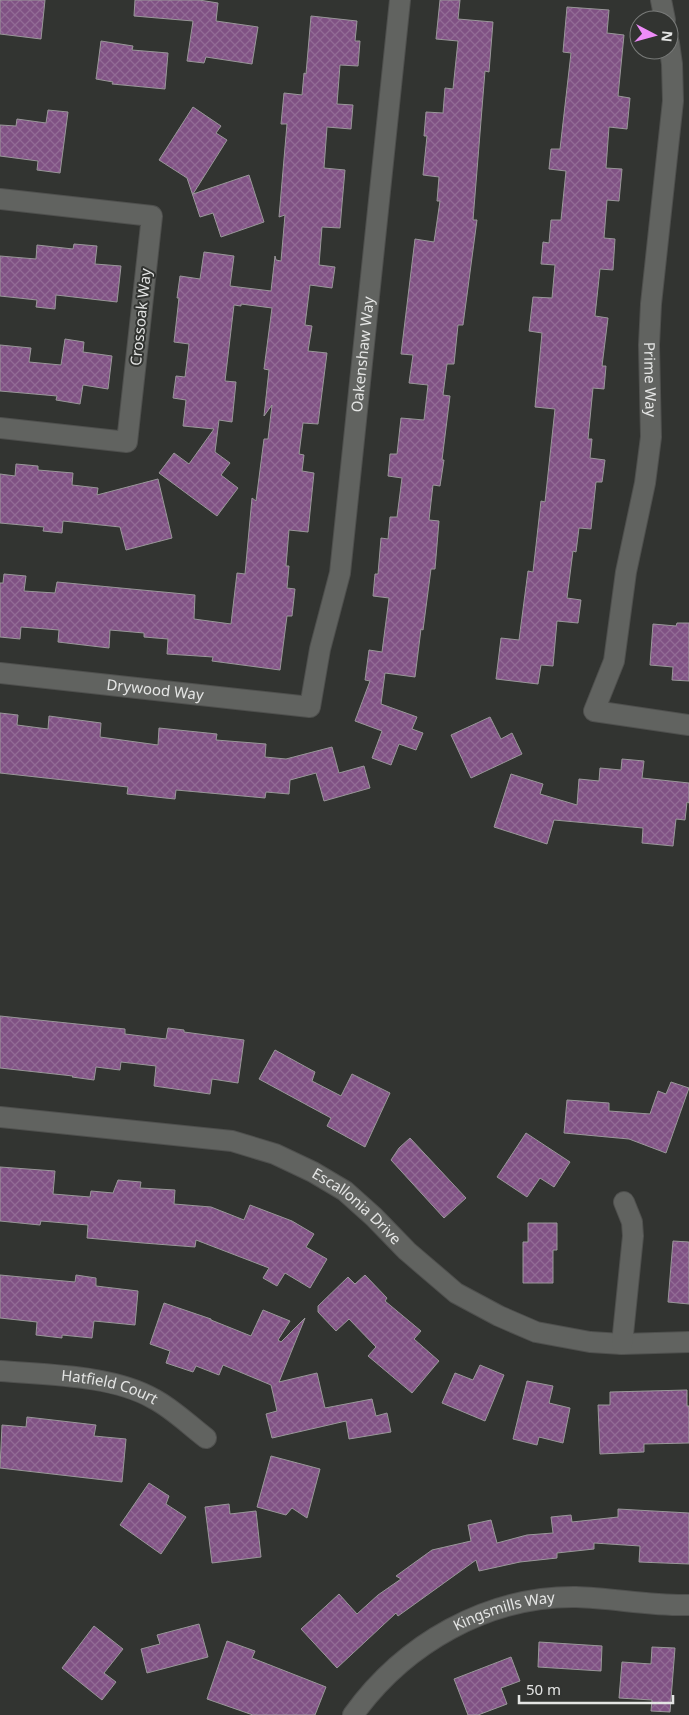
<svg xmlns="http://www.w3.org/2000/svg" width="689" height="1715" viewBox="0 0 689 1715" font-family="'Noto Sans',sans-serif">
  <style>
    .building { fill: url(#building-cross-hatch); stroke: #999799 }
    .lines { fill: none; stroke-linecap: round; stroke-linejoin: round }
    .minor-casing { stroke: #4f504e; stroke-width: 22 }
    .minor { stroke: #616360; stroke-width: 20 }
    .labels { text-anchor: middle; stroke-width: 4; stroke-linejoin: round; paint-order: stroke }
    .street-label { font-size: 15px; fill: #e4e5e4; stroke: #323431 }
  </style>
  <defs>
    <pattern id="building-cross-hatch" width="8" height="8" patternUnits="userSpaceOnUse" patternTransform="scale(1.25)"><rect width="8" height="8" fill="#805284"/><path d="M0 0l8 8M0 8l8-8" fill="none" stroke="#926b95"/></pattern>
  </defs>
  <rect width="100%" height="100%" fill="#323431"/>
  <g class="building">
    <polygon points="0,0 45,0 41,39 0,34"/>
    <polygon points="135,0 199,0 218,3 216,21 258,27 252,64 206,57 204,63 187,61 193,21 134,16"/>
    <polygon points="440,0 460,0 458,19 493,22 489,72 485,71 473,220 477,220 463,325 458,325 454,364 447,364 443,395 450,396 442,460 444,460 440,486 433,485 429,520 439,521 435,569 431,569 423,630 421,629 415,677 385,673 381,704 417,717 412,729 423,733 416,750 399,744 391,765 372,758 382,731 355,721 370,681 365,680 369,650 382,652 389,598 373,596 375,574 378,574 381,538 388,539 390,517 397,517 402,478 388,476 390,454 397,454 401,418 424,420 428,385 409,383 413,355 401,354 415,239 434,242 440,201 437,201 439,177 423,175 427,136 424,136 426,112 443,113 445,88 453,89 458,41 436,39"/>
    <polygon points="567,7 609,10 607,33 624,35 618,96 630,98 627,129 609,127 606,168 622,169 619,201 607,200 604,238 615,239 613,270 600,269 595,316 608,318 602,366 606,366 604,389 593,388 588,439 592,439 590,458 605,460 602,482 596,482 591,529 579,528 576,552 573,551 567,598 581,600 578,623 557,621 553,666 541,665 538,684 496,679 501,638 519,640 528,571 533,572 541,501 545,502 555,409 535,407 542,333 529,331 533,297 552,298 555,265 541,264 543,242 549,243 551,220 561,220 566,171 549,169 551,149 560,149 571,53 563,52"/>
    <polygon points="311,16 357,21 355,41 360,41 358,66 340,65 337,104 353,105 351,129 327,127 324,168 345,170 342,204 340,228 322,227 319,265 335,267 332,288 310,285 305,325 312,326 308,351 327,353 318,424 303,423 299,454 304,455 302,471 314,473 308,532 289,530 286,566 289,566 287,588 295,589 292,616 287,616 280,670 212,661 213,657 167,654 168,639 144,637 144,633 110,630 109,648 58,642 59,630 21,627 20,639 0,637 0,583 3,583 4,574 26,576 24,591 55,593 57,582 195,595 194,619 231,624 237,573 245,574 252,498 256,501 264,439 268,439 272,405 264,416 269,370 264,369 272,308 241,304 241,306 234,305 225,381 236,382 232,422 219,420 215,452 230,463 221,475 238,488 217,516 159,473 174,453 189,464 214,429 183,426 186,400 173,398 176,376 185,377 189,344 174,342 179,298 177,298 180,276 200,279 204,252 234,256 230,286 271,291 275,256 276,260 281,261 285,215 279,217 287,124 281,124 284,93 302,95 304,73 306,74"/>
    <polygon points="101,41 133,46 132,50 168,53 165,89 112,84 113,82 96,79"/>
    <polygon points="193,107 221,126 216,133 227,140 193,194 249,175 264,222 221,237 213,213 200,217 187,178 159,160"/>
    <polygon points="48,110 68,112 60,173 37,170 38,161 0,156 0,125 16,126 17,119 46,123"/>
    <polygon points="74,244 97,246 95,264 121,266 117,302 56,295 55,309 36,307 37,300 0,296 0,256 36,259 37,245 73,249"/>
    <polygon points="65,339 84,342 83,352 112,356 108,389 83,385 80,404 56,400 57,396 0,391 0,345 31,348 29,362 61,365"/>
    <polygon points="16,464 38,466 38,470 73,473 72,485 98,488 97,495 158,479 172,538 126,550 120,527 63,521 62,533 43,531 44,527 0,523 0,474 15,476"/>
    <polygon points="677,623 689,623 689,681 672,680 673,667 650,665 653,624 676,626"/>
    <polygon points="0,713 18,715 17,725 48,729 49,716 101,723 100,737 158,745 159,728 217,734 216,740 266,744 265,757 286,759 332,747 339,773 364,766 370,788 324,801 316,773 290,780 289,794 266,792 265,798 176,790 175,799 127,794 128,787 0,773"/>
    <polygon points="490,717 501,739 512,733 522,754 471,778 451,735"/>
    <polygon points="622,759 644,761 642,778 689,783 689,803 687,802 685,820 676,819 673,846 642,843 643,828 554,820 547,844 494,827 511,774 543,784 540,794 577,805 579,779 599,781 600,768 621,770"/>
    <polygon points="0,1016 125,1029 125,1034 166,1039 168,1028 184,1030 184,1032 244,1040 238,1083 212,1079 210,1094 154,1086 156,1066 121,1062 120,1070 96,1067 94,1080 72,1077 73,1076 0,1068"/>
    <polygon points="275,1050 315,1072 312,1081 341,1096 352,1074 390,1093 365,1147 327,1126 331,1118 259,1079"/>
    <polygon points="671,1082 689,1088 666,1153 629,1139 564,1133 567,1100 609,1103 609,1111 650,1114 658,1091 666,1094"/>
    <polygon points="526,1133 570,1162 554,1187 540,1178 527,1197 497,1177"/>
    <polygon points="410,1138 466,1198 444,1218 391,1160 399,1148"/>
    <polygon points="0,1167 55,1171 53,1194 90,1197 91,1191 113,1193 118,1180 141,1182 140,1188 175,1190 174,1204 211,1207 244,1220 250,1205 292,1221 314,1234 306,1247 327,1259 310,1288 285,1273 277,1286 263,1278 269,1268 196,1240 195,1247 143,1243 87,1238 88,1225 41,1221 40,1225 0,1221"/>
    <polygon points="528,1223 557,1223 557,1250 553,1250 553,1283 523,1283 523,1242 528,1242"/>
    <polygon points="673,1241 689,1242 689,1304 668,1302"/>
    <polygon points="0,1275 75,1282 76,1275 96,1278 96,1286 138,1291 135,1325 94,1321 92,1338 62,1335 62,1338 36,1335 37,1322 0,1318"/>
    <polygon points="365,1275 387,1298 385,1301 421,1331 414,1339 439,1361 412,1393 368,1356 376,1347 349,1319 336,1331 318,1312 318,1306 348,1277 355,1284"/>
    <polygon points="164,1303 211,1319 211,1320 251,1336 263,1310 290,1321 278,1340 281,1342 305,1318 279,1382 317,1373 325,1408 372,1399 376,1416 387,1413 391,1432 349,1439 346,1421 272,1438 266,1414 277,1411 271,1385 223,1365 219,1375 196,1366 193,1372 166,1363 170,1351 150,1344"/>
    <polygon points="480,1365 504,1375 485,1421 442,1403 455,1373 473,1380"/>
    <polygon points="527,1381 553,1386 549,1403 570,1408 563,1443 539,1437 537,1445 513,1439"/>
    <polygon points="687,1390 687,1406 689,1406 689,1443 644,1444 644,1452 600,1454 598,1405 610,1405 610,1392"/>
    <polygon points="27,1417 96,1425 94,1436 126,1439 122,1482 0,1468 2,1425 26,1427"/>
    <polygon points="271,1456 320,1469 307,1518 292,1508 286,1515 257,1507"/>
    <polygon points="149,1483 169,1496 166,1504 186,1517 161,1554 120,1525"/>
    <polygon points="229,1504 230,1514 256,1511 261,1557 212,1563 205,1507"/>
    <polygon points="618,1509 689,1513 689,1564 639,1562 640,1546 594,1543 594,1549 557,1553 557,1558 520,1562 479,1571 476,1560 398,1616 396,1613 337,1668 301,1629 339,1594 357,1614 378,1595 401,1579 396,1576 432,1550 471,1541 468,1525 491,1520 497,1543 527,1535 553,1533 551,1517 571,1515 572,1522 618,1517"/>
    <polygon points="199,1624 208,1657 147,1673 141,1649 160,1644 157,1635"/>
    <polygon points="94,1626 123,1649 104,1673 116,1682 102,1700 62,1668"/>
    <polygon points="227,1641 255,1651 252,1658 326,1687 315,1715 253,1715 207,1699"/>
    <polygon points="539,1642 602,1646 601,1671 538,1667"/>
    <polygon points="652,1647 675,1648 670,1712 651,1711 652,1700 619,1698 622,1662 651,1664"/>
    <polygon points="511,1657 520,1681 501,1688 507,1704 478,1715 468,1715 454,1679"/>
  </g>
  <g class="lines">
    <defs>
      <g id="minor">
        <polyline points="661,0 665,20"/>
        <path id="s1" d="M 669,43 L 672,64 L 673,101 L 651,304 L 649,345 L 651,437 L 645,483 L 626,572 L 614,661 L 594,711 L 689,725"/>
        <polyline points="0,199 152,216 127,442 0,428"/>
        <path id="s2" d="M 0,673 L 310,707 L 320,649 L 340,573 L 400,0"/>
        <path id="s3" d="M 0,1117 L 232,1141 L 275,1154 L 313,1172 L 345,1191 L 374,1217 L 407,1251 L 456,1293 L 499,1316 L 536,1332 L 590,1342 L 622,1344 L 689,1342"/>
        <polyline points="622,1344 633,1236 632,1222 624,1202"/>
        <path id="s4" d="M 0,1371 C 47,1375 113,1375 154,1399 C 173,1409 189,1425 206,1438"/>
        <path id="s5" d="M 353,1715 C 404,1644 487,1596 576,1597 C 613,1598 651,1606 689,1605"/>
      </g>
    </defs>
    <use href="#minor" class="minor-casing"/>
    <use href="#minor" class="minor"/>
  </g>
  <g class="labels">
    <g class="street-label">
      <text transform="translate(141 317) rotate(-84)" y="5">Crossoak Way</text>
      <text dy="5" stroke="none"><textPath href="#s2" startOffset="669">Oakenshaw Way</textPath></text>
      <text dy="5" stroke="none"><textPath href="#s1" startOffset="338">Prime Way</textPath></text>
      <text dy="5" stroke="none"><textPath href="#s2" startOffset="156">Drywood Way</textPath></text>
      <text dy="5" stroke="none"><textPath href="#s3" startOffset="376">Escallonia Drive</textPath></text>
      <text dy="5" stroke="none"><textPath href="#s4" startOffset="111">Hatfield Court</textPath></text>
      <text dy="5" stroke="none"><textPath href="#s5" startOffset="188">Kingsmills Way</textPath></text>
    </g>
  </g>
  <g transform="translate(654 35) rotate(96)"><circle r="24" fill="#323431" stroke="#797b79"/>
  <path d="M0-4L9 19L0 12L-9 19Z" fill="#ee8cf8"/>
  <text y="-8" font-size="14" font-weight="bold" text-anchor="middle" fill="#e4e5e4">N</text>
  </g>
  <path d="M519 1695v8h154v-8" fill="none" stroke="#e4e5e4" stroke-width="2.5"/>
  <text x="526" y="1695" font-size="15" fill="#e4e5e4" stroke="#323431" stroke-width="4" paint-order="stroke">50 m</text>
</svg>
